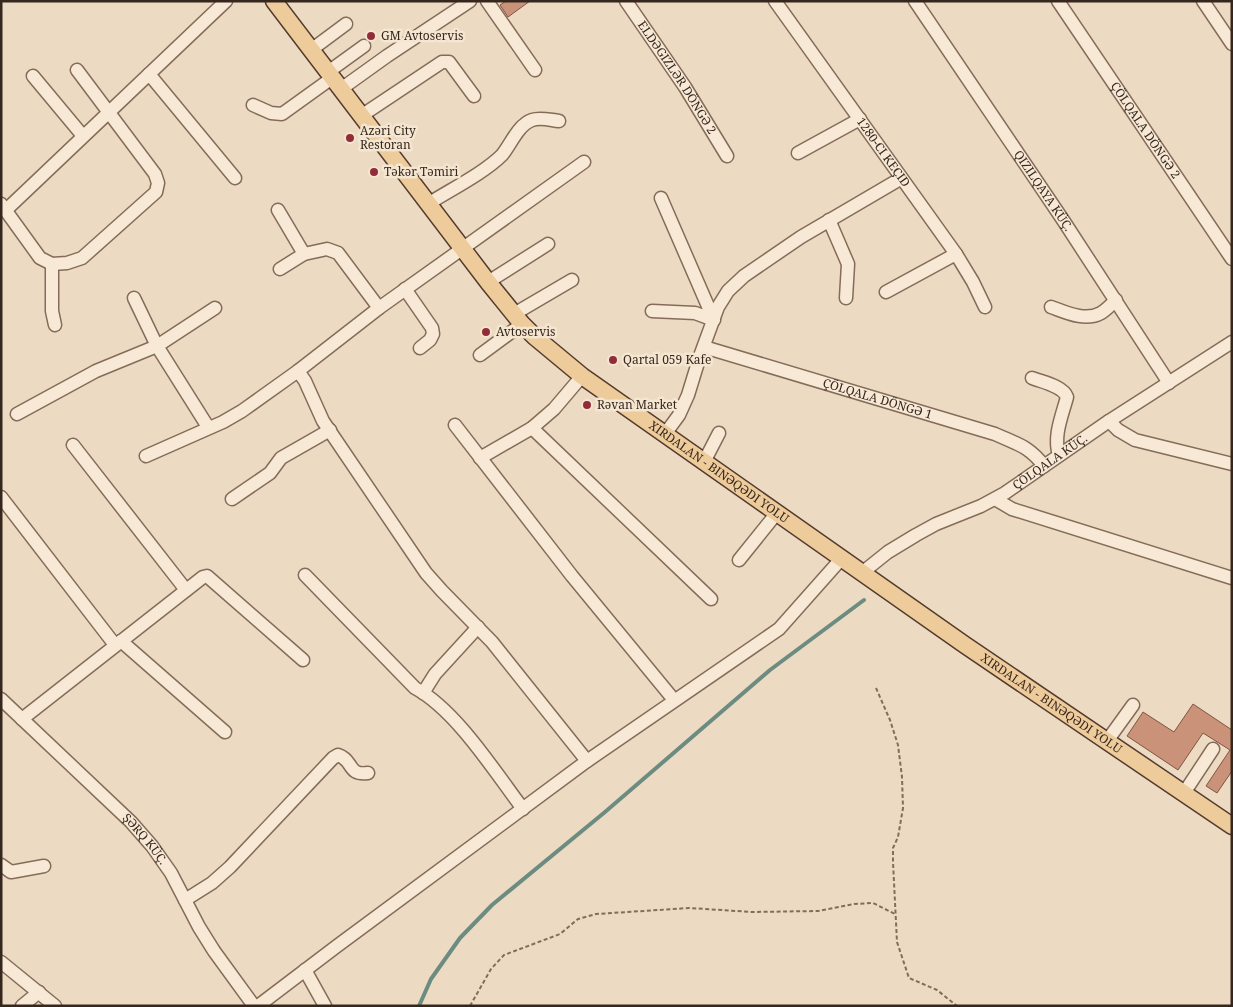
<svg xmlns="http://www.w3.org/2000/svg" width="1233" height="1007" viewBox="0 0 1233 1007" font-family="'Noto Serif',serif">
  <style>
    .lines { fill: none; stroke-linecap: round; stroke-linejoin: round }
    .stream { stroke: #6c8c81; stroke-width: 4 }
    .building { fill: #c99279; stroke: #835441 }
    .minor-casing { stroke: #856c5a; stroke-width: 15 }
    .major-casing { stroke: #533b2e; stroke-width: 19 }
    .path { stroke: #856c5a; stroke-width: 2; stroke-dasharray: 4 2.5; stroke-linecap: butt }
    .minor { stroke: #f7e9d5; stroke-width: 12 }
    .major { stroke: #eecb9b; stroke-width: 16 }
    .poi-dot { fill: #922c38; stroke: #f4e6d1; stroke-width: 2 }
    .labels { text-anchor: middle; stroke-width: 5; stroke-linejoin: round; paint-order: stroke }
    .poi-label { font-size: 12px; fill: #36271e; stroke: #f4e6d1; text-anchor: start }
    .street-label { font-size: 12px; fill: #36271e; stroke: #f4e6d1 }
  </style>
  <rect width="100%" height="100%" fill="#ecdbc2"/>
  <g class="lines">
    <polyline class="stream" points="419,1006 431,979 460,938 492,905 605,812 770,670 864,600"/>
  </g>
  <g class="building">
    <polygon points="506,1 530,1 508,17 500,5"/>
    <polygon points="1193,704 1232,730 1232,771 1217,793 1206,786 1230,750 1203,733 1178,770 1127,736 1143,712 1174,732"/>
  </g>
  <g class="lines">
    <defs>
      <g id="minor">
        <polyline points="487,1 535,70"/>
        <path id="s1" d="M 626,1 L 685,87 L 727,156"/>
        <path id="s2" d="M 775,1 L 956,254 L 973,282 L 985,307"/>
        <path id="s3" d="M 915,1 L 1063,220 L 1169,383"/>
        <path id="s4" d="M 1058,1 L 1232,259"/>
        <polyline points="1203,1 1232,44"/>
        <polyline points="311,50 346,24"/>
        <polyline points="328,72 364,46"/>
        <polyline points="149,74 235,178"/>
        <polyline points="33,76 83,136"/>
        <polyline points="341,89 387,56 470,1"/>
        <polyline points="253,105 271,113 282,114 332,78"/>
        <polyline points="361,116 442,62 449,62 474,96"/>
        <polyline points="798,153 860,119"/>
        <polyline points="1,204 40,258 52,264 67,263 82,258 156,192 158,183 155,174 77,70"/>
        <path d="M 428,204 C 450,190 484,173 502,155 C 511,144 518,125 532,120 C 540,117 550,120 559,121"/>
        <polyline points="6,210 226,1"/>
        <polyline points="278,210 304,254 327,249 338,253 379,308"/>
        <polyline points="829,220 848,264 846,298"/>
        <polyline points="52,264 52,311 55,325"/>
        <polyline points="280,269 304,254"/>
        <polyline points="488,282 548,244"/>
        <polyline points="405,289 432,328 433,334 430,340 420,348"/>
        <polyline points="886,292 956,254"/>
        <polyline points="134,298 157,346 208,427"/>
        <path d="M 1051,307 C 1065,312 1085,322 1101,313 C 1106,310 1111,305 1116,300"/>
        <polyline points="652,311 695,313 714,320 661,198"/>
        <polyline points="514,314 572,280"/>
        <path id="s5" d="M 704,347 L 995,434 C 1017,444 1029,446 1044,466"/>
        <polyline points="480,355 522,324"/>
        <polyline points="298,371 305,381 323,421 426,573 442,591 492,642 587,761"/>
        <path d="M 1032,378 C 1042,382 1063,386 1067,397 C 1062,416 1053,436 1059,455"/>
        <polyline points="17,414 96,371 157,346 215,308"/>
        <polyline points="1109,421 1118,430 1135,440 1232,464"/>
        <polyline points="455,425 572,576 674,700"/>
        <polyline points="532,428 711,599"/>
        <polyline points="665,434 679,415 688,395 700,356 718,307 728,291 744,276 801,237 900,179"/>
        <polyline points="73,445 186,590"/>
        <polyline points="146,456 223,422 242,411 298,371 379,308 584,162"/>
        <polyline points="480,458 532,428 554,409 582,376"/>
        <polyline points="704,462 719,433"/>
        <polyline points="1,497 115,645"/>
        <polyline points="232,499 270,473 281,458 330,430"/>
        <polyline points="995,499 1012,509 1232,578"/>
        <polyline points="739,560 776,514"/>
        <path id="s6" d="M 863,572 L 888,552 L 916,535 L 936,524 L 981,506 L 1005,493 L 1109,421 L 1232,342"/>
        <path d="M 305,575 L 415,688 C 456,710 495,772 523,809"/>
        <polyline points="121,641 225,732"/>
        <polyline points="423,693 435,674 478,627"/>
        <path id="s7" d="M 1,699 L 131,822 L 152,846 L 171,873 L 199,927 L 214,951 L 254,1006"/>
        <polyline points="22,719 203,577 207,576 303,660"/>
        <polyline points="1107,741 1133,705"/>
        <polyline points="1184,793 1213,749"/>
        <polyline points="1,865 11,872 44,866"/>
        <path d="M 185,900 L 212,883 L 230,867 L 333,758 L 338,755 C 354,760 347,776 368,773"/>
        <polyline points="1,962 55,1006"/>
        <polyline points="305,970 325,1006"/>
        <polyline points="22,1006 39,992"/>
        <polyline points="258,1006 337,946 587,761 779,629 842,558"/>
      </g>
      <g id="major">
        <path id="s8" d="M 274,1 L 488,282 L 522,324 L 535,337 L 582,376 L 965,645 L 1232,826"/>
      </g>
    </defs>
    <use href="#minor" class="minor-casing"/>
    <use href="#major" class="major-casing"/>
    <g class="path">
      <polyline points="876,688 890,720 898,745 902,777 903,808 898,837 893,848 893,862 897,942 909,978 937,990 957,1006"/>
      <polyline points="470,1006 491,969 504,955 560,934 578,919 596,914 689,908 752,912 818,911 854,904 873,903 895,914"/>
    </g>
    <use href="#minor" class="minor"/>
    <use href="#major" class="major"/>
  </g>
  <g class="poi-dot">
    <circle cx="371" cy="36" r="5"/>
    <circle cx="350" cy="138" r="5"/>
    <circle cx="374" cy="172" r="5"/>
    <circle cx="486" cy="332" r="5"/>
    <circle cx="613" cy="360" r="5"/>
    <circle cx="587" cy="405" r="5"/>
  </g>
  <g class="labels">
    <g class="poi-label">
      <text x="381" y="40">GM Avtoservis</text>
      <text x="360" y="135">Azəri City<tspan x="360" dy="14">Restoran</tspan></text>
      <text x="384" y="176">Təkər Təmiri</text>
      <text x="496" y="336">Avtoservis</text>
      <text x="623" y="364">Qartal 059 Kafe</text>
      <text x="597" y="409">Rəvan Market</text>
    </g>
    <g class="street-label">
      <text dy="4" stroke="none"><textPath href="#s1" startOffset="92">ELDƏGIZLƏR DÖNGƏ 2</textPath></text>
      <text dy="4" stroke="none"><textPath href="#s4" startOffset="156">ÇÖLQALA DÖNGƏ 2</textPath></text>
      <text dy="4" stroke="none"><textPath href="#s2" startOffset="186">1280-CI KEÇID</textPath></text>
      <text dy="4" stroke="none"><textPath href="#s3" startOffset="229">QIZILQAYA KÜÇ.</textPath></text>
      <text dy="4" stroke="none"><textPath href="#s5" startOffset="181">ÇÖLQALA DÖNGƏ 1</textPath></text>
      <text dy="4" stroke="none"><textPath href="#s6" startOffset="218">ÇÖLQALA KÜÇ.</textPath></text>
      <text dy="4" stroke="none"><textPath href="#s8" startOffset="654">XIRDALAN - BINƏQƏDI YOLU</textPath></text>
      <text dy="4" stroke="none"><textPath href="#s8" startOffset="1059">XIRDALAN - BINƏQƏDI YOLU</textPath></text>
      <text dy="4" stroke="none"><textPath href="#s7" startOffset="201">ŞƏRQ KÜÇ.</textPath></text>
    </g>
  </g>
  <rect width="1233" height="1007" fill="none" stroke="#36271e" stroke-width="5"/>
</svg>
